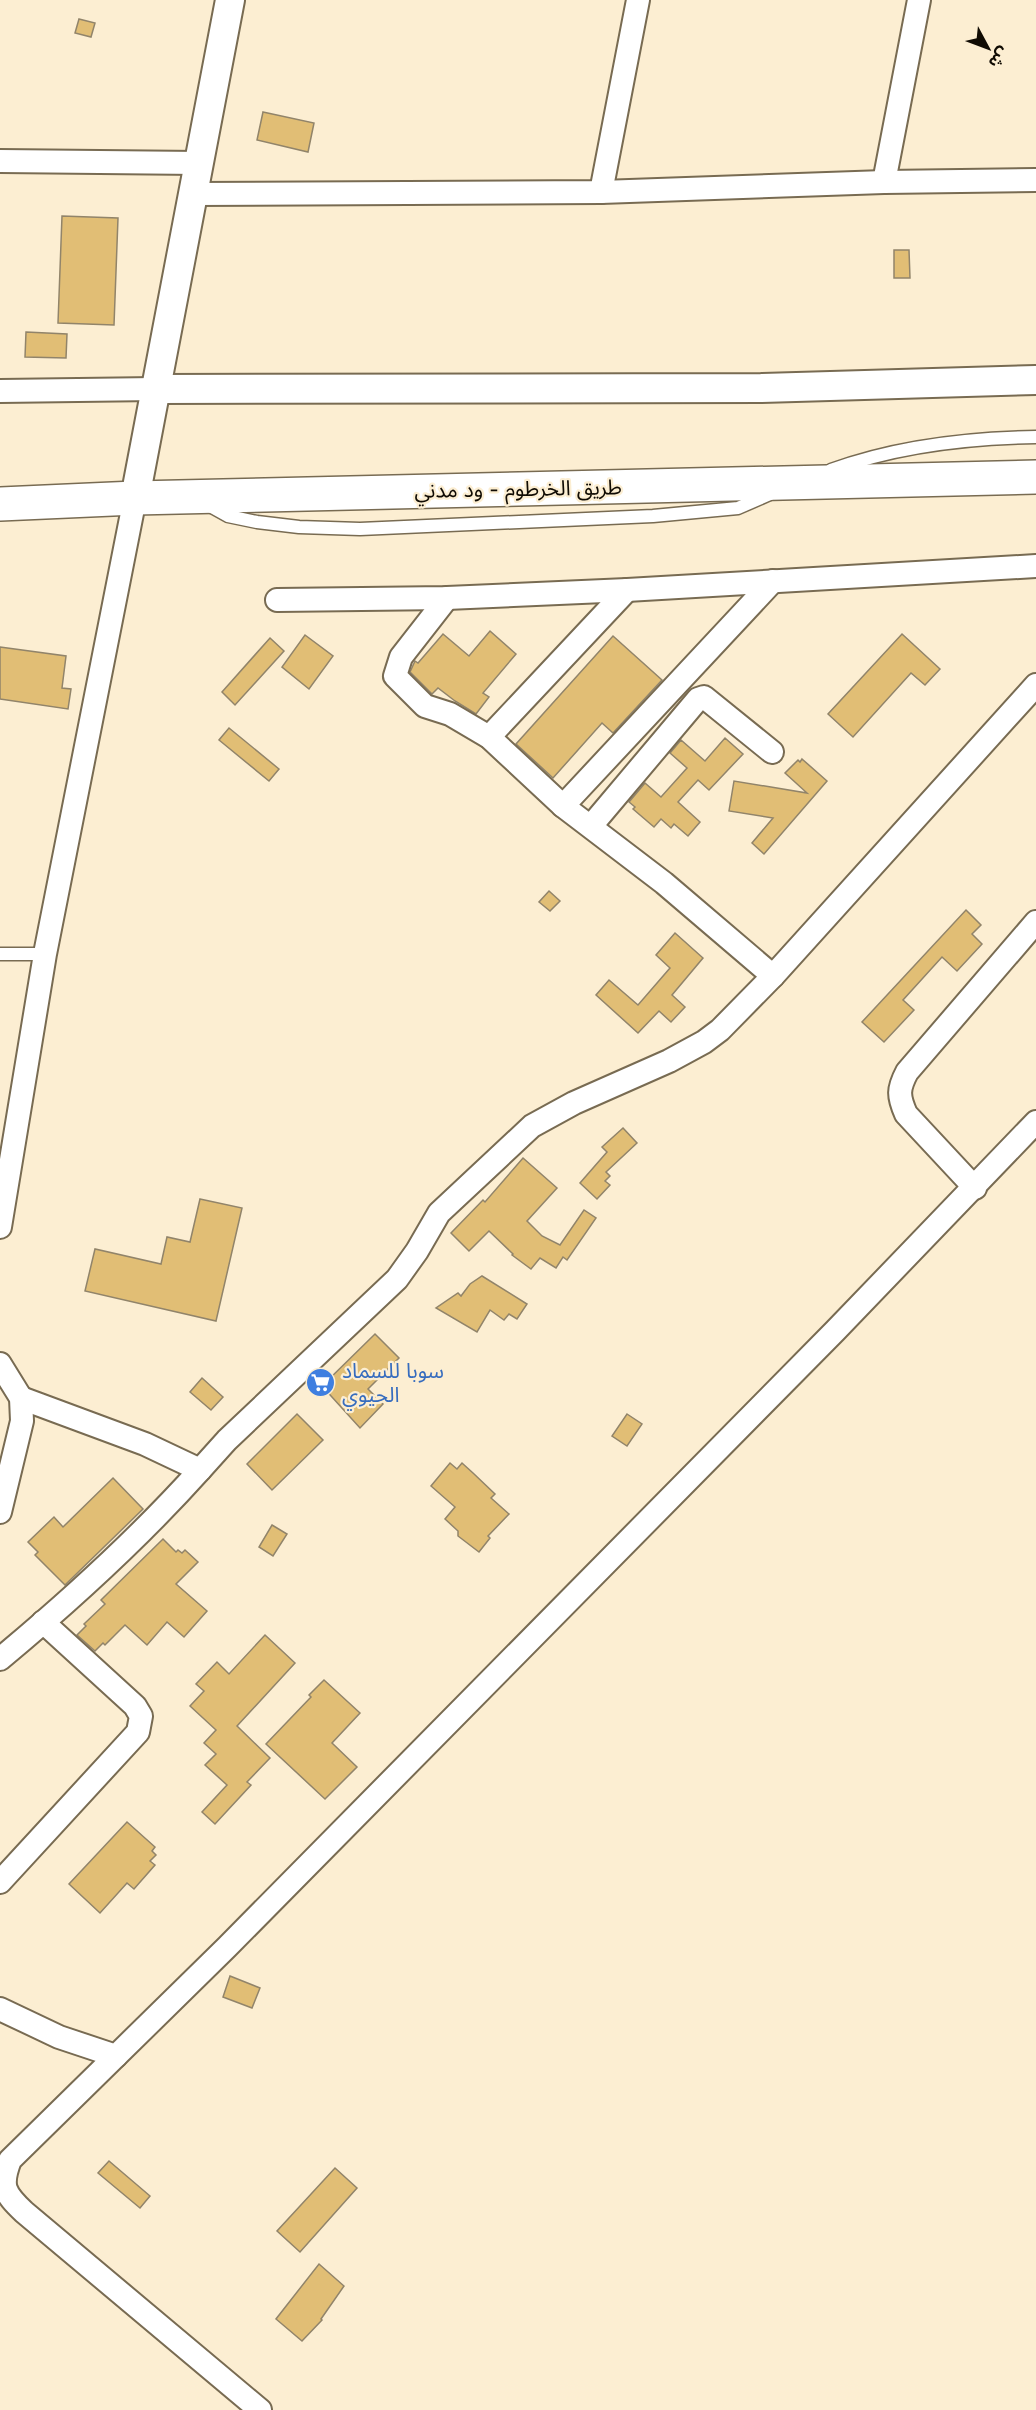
<svg xmlns="http://www.w3.org/2000/svg" width="1036" height="2410" viewBox="0 0 1036 2410" font-family="'Libre Baskerville','Noto Sans Arabic',serif">
  <style>
    .building { fill: #e1be75; stroke: #91846a; stroke-width: 1.5 }
    .lines { fill: none; stroke-linecap: round; stroke-linejoin: round }
    .service-casing { stroke: #786b52; stroke-width: 15 }
    .minor-casing { stroke: #786b52; stroke-width: 26 }
    .tertiary-casing { stroke: #786b52; stroke-width: 32 }
    .trunk-casing { stroke: #786b52; stroke-width: 36 }
    .service { stroke: #fff; stroke-width: 12 }
    .minor { stroke: #fff; stroke-width: 22 }
    .tertiary { stroke: #fff; stroke-width: 28 }
    .trunk { stroke: #fff; stroke-width: 33 }
    .labels { text-anchor: middle; stroke-width: 4.5; stroke-linejoin: round; paint-order: stroke }
    .street-label { font-size: 21px; fill: #100b03; stroke: #fceed2 }
    .shop-label { font-size: 21px; fill: #366cbe; stroke: #fceed2; text-anchor: start }
  </style>
  <rect width="100%" height="100%" fill="#fceed2"/>
  <g class="building">
    <polygon points="79,19 95,23 91,37 75,33"/>
    <polygon points="263,112 314,123 308,152 257,140"/>
    <polygon points="62,216 118,218 114,325 58,323"/>
    <polygon points="894,250 909,250 910,278 894,278"/>
    <polygon points="26,332 67,334 66,358 25,357"/>
    <polygon points="490,631 516,654 483,693 489,697 476,714 455,701 438,688 432,694 410,672 415,661 418,663 443,634 469,656"/>
    <polygon points="902,634 940,669 925,685 911,673 853,737 828,714"/>
    <polygon points="305,635 333,656 309,689 282,667"/>
    <polygon points="613,636 662,680 613,733 602,723 553,778 516,744"/>
    <polygon points="270,638 284,651 235,705 222,692"/>
    <polygon points="0,647 66,656 62,688 71,689 68,709 0,699"/>
    <polygon points="229,728 279,769 269,781 219,740"/>
    <polygon points="725,738 743,754 709,790 698,780 678,802 700,822 688,836 674,824 671,828 661,819 654,827 633,809 635,807 629,802 645,783 661,797 687,768 670,753 681,740 705,761"/>
    <polygon points="802,759 827,781 764,854 752,843 773,818 729,811 734,781 807,793 785,773 798,760 800,762"/>
    <polygon points="549,891 560,901 550,911 539,902"/>
    <polygon points="966,910 981,925 972,934 982,944 957,971 942,957 903,1000 914,1010 884,1042 862,1022"/>
    <polygon points="675,933 703,958 672,995 685,1007 671,1022 659,1011 638,1033 596,995 609,980 638,1005 670,968 656,955"/>
    <polygon points="623,1128 637,1143 606,1172 610,1176 605,1181 610,1185 597,1199 580,1183 607,1152 602,1147"/>
    <polygon points="523,1158 557,1188 527,1221 542,1236 560,1245 584,1210 596,1218 567,1260 563,1257 556,1268 540,1258 531,1269 512,1255 513,1254 489,1231 469,1251 451,1233 483,1200 485,1202"/>
    <polygon points="200,1199 242,1208 216,1321 85,1291 95,1249 161,1264 167,1237 190,1242"/>
    <polygon points="482,1276 527,1304 517,1319 509,1314 504,1320 490,1310 477,1332 436,1308 458,1293 461,1296 470,1284"/>
    <polygon points="375,1334 399,1358 368,1389 383,1404 360,1428 322,1386"/>
    <polygon points="202,1378 223,1397 211,1410 190,1392"/>
    <polygon points="297,1414 323,1440 272,1490 247,1464"/>
    <polygon points="627,1414 642,1424 627,1446 612,1436"/>
    <polygon points="450,1463 457,1469 462,1463 473,1473 495,1494 491,1498 509,1514 488,1536 490,1538 479,1552 458,1536 458,1531 445,1519 455,1507 431,1486"/>
    <polygon points="113,1478 143,1509 65,1585 35,1555 38,1552 28,1542 54,1517 63,1527"/>
    <polygon points="272,1525 287,1534 273,1556 259,1547"/>
    <polygon points="163,1539 176,1552 178,1550 182,1553 185,1550 198,1562 176,1584 207,1611 184,1637 167,1622 147,1645 125,1625 105,1645 103,1643 95,1651 77,1635 86,1626 84,1624 105,1604 101,1600"/>
    <polygon points="265,1635 295,1663 237,1726 270,1758 247,1782 251,1785 215,1824 202,1812 227,1785 205,1765 216,1754 204,1743 216,1730 190,1706 204,1691 196,1684 217,1662 229,1674"/>
    <polygon points="324,1680 360,1713 332,1743 357,1767 325,1799 266,1744 311,1697 309,1695"/>
    <polygon points="127,1822 155,1847 152,1851 156,1855 150,1861 155,1865 134,1889 127,1883 100,1913 69,1884"/>
    <polygon points="230,1976 260,1988 252,2008 223,1997"/>
    <polygon points="109,2161 150,2196 140,2208 98,2173"/>
    <polygon points="335,2168 357,2188 300,2252 277,2231"/>
    <polygon points="319,2264 344,2286 321,2319 322,2320 302,2341 276,2319"/>
  </g>
  <g class="lines">
    <defs>
      <g id="service">
        <path d="M 831,470 C 894,447 969,438 1036,437"/>
        <polyline points="210,506 228,516 257,522 299,527 360,529 653,516 738,508 770,494"/>
        <polyline points="0,954 45,954"/>
      </g>
      <g id="minor">
        <polyline points="0,161 199,163"/>
        <polyline points="884,182 919,0"/>
        <polyline points="601,192 638,0"/>
        <polyline points="194,194 601,192 884,182 1036,180"/>
        <polyline points="0,391 156,389"/>
        <polyline points="447,598 401,657 395,676 425,706 450,714 489,737 563,806 664,883 773,976"/>
        <polyline points="277,600 447,598 627,590 1036,566"/>
        <polyline points="489,737 627,590"/>
        <polyline points="563,806 773,581"/>
        <polyline points="591,826 698,699 704,697 772,752"/>
        <path d="M 975,1188 L 906,1114 C 898,1096 898,1089 907,1072 L 1036,922"/>
        <polyline points="0,1227 45,954 135,498"/>
        <polyline points="0,1364 21,1398 22,1421 0,1512"/>
        <polyline points="21,1398 145,1444 200,1470 227,1440 397,1279 417,1251 439,1213 532,1126 574,1103 669,1061 704,1042 720,1030 773,976 1036,685"/>
        <path d="M 0,1659 C 71,1600 139,1538 200,1470"/>
        <polyline points="0,1882 138,1732 141,1716 135,1706 43,1622"/>
        <polyline points="0,2009 59,2037 116,2056 227,1947 835,1331 1036,1122"/>
        <path d="M 116,2056 L 10,2160 C 0,2186 4,2193 24,2212 L 260,2410"/>
      </g>
      <g id="tertiary">
        <polyline points="156,389 761,388 1036,380"/>
        <polyline points="135,498 230,0"/>
      </g>
      <polyline id="trunk" points="0,504 135,498 1036,477"/>
    </defs>
    <use href="#service" class="service-casing"/>
    <use href="#minor" class="minor-casing"/>
    <use href="#tertiary" class="tertiary-casing"/>
    <use href="#trunk" class="trunk-casing"/>
    <use href="#service" class="service"/>
    <use href="#minor" class="minor"/>
    <use href="#tertiary" class="tertiary"/>
    <use href="#trunk" class="trunk"/>
  </g>
  <defs>
    <symbol id="supermarket-disc" viewBox="-11 -11 22 22"><circle r="9.5" fill="#3f7fe0" stroke="#fceed2"/><path d="M-6-5.5h2.5l.6 2H6L4.5 2H-2.5L-4.4-4H-6ZM-1.5 3.2a1.3 1.3 0 1 0 .1 0ZM3 3.2a1.3 1.3 0 1 0 .1 0Z" fill="#fff"/></symbol>
  </defs>
  <g fill-rule="evenodd">
    <use href="#supermarket-disc" x="304" y="1366" width="33" height="33"/>
  </g>
  <g class="labels">
    <g class="street-label">
      <text transform="translate(518 489) rotate(-1)" y="7">طريق الخرطوم - ود مدني</text>
    </g>
    <g class="shop-label">
      <text x="342" y="1378">سوبا للسماد<tspan x="342" dy="24">الحيوي</tspan></text>
    </g>
  </g>
  <g transform="translate(988 48) rotate(131)" stroke="#fceed2" stroke-width="4.5" paint-order="stroke">
  <path d="M0-4.5L10 22L0 15L-10 22Z" fill="#100b03"/>
  <text y="-9" font-size="16" font-weight="bold" text-anchor="middle" fill="#100b03">ش</text>
  </g>
</svg>
